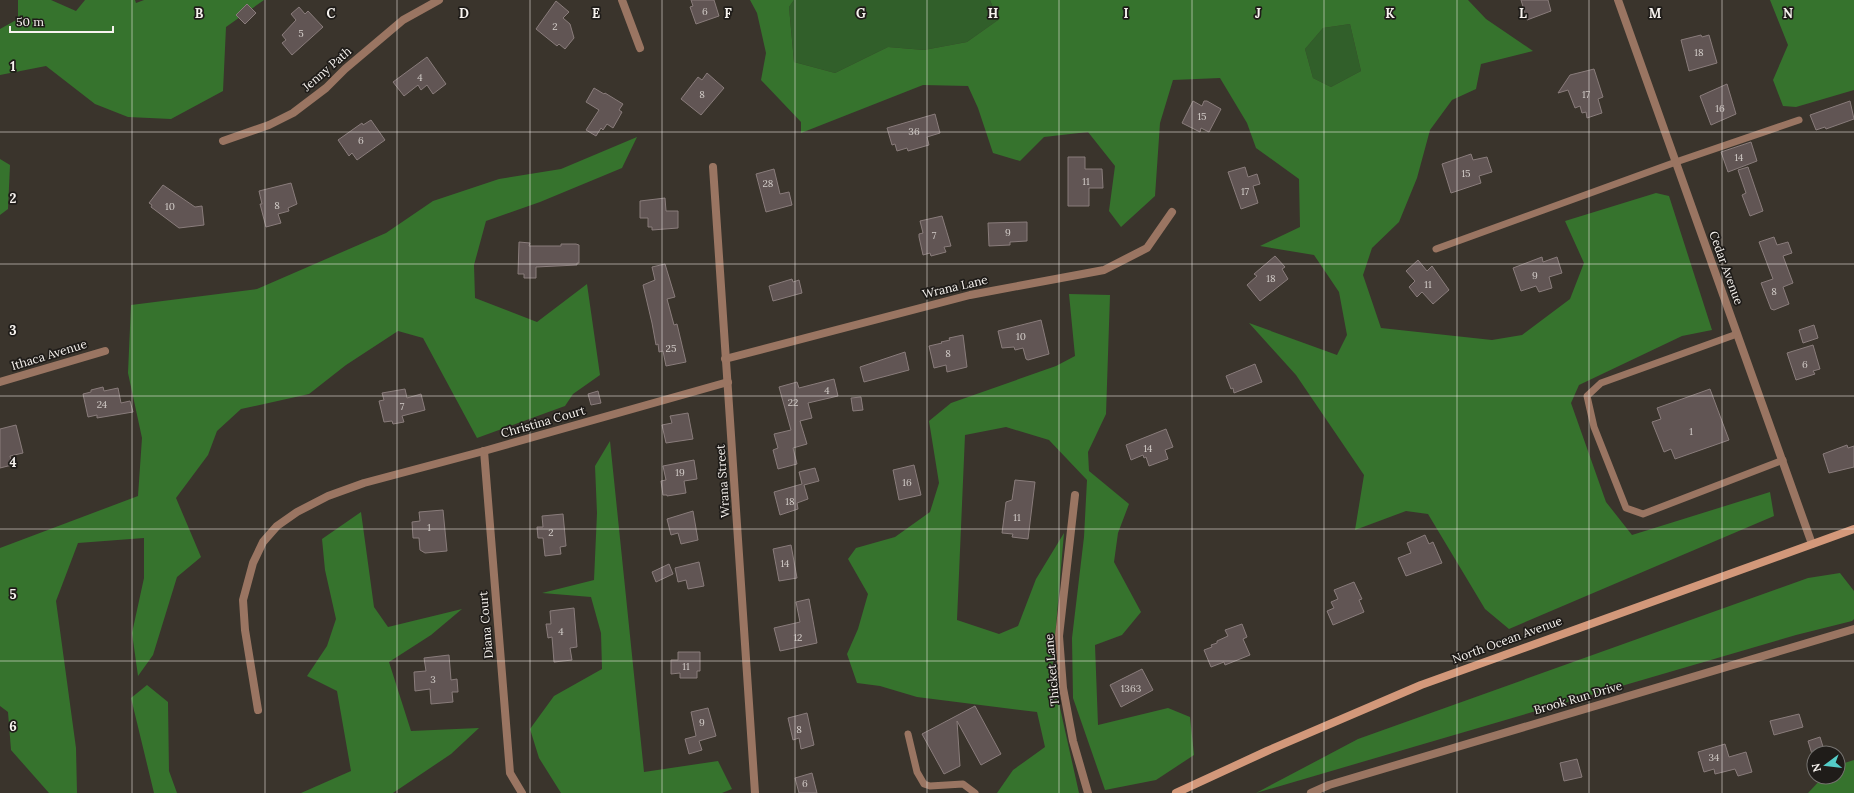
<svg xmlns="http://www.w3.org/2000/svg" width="1854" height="793" viewBox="0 0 1854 793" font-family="Lora,serif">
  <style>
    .green { fill: #315f2a }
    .forest { fill: #36732d; fill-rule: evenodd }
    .building { fill: #615554; stroke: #897c7b }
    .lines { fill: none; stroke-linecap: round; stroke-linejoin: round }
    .service { stroke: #9a7562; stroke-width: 7 }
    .minor { stroke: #9a7562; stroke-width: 8 }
    .secondary { stroke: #d3987a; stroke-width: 8 }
    .grid { fill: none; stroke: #f7f3ef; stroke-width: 1; stroke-opacity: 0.55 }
    .labels { text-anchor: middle; stroke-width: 3.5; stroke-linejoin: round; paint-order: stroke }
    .number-label { font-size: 10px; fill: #d2ccc8 }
    .street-label { font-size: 12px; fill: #f7f3ef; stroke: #1f1c19 }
    .grid-label { font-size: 13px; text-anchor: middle; font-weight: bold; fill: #f7f3ef; stroke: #1f1c19; stroke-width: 3.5; stroke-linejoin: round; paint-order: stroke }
  </style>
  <rect width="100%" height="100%" fill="#3a342c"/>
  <g class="green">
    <polygon points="794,0 990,0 998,20 967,42 924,50 888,47 835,73 794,62 789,7"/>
    <polygon points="1350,24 1361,71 1331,87 1313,78 1305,49 1323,28"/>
  </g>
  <g class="forest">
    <polygon points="18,0 51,0 76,11 85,0 135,0 136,3 144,0 264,0 226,27 223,91 171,119 128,117 95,104 46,66 0,75 0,29 18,19"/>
    <path d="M 750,0 L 794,0 L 789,7 L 794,62 L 835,73 L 888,47 L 924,50 L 967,42 L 998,20 L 990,0 L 1468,0 L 1486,19 L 1533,51 L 1481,64 L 1476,89 L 1452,100 L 1430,130 L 1417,178 L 1399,222 L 1372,248 L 1363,275 L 1381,328 L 1492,340 L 1522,335 L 1570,299 L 1584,263 L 1565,221 L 1656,193 L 1669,196 L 1712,330 L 1682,336 L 1579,385 L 1571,403 L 1606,502 L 1632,535 L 1770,492 L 1774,516 L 1509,629 L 1485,609 L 1428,514 L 1406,511 L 1355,530 L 1364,475 L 1296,375 L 1249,323 L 1337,355 L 1347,335 L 1339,292 L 1314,255 L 1260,246 L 1300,227 L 1299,179 L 1256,148 L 1247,123 L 1220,78 L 1173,80 L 1160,123 L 1155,196 L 1121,227 L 1109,211 L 1115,166 L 1088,132 L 1044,137 L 1020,161 L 993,153 L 978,108 L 968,86 L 923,85 L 801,133 L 801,122 L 761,80 L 766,53 L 757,13 ZM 1350,24 L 1361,71 L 1331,87 L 1313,78 L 1305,49 L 1323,28 Z"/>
    <polygon points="1770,0 1854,0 1854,90 1796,107 1783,106 1773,80 1788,45"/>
    <polygon points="637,137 622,168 540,202 486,221 474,265 475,298 537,322 587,284 600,375 573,394 565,406 477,438 423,338 398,331 346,365 309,394 241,409 217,431 208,455 176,498 201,557 177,577 153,655 138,676 132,633 144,578 144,538 78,543 56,601 76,748 77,793 49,793 11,750 8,712 0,706 0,548 138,496 142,438 128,373 131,305 257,289 386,233 433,201 499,179 561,169"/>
    <polygon points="0,159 10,165 8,209 0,215"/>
    <polygon points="1069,294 1110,295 1106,414 1088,452 1089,471 1129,504 1118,533 1114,562 1141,612 1122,635 1095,645 1098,725 1168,708 1190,717 1194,755 1156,780 1105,790 1073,698 1072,638 1084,537 1087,480 1049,440 1006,427 965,435 957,620 999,634 1018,626 1036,579 1064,533 1052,672 1079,793 997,793 1013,770 1045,747 1037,712 917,697 880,686 857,683 847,654 858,629 868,594 848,559 856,548 895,537 930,512 939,483 929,421 951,403 1056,366 1075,356"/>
    <polygon points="610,441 644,772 718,761 732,789 722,793 561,793 539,758 530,729 554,696 602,669 601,633 591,597 542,593 594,580 597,513 595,466"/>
    <polygon points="361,512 374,607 388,627 462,609 431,635 389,662 411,731 479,728 451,754 393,793 301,793 351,771 337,691 307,676 327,646 336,619 325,570 322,539"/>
    <polygon points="1840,573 1854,591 1854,619 1852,621 1796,635 1256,793 1358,739 1808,578"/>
    <polygon points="147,685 168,702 169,771 177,793 154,793 131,698"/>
    <polygon points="1854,760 1854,793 1808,793 1823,777 1838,777 1838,765"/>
  </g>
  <g class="building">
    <polygon points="691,0 714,0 719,16 696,24 690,7 693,6"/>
    <polygon points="1521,0 1548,0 1551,11 1527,20"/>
    <polygon points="556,1 569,12 563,18 570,24 574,38 565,49 559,44 557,46 536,29"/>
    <polygon points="247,4 256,13 245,24 236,15"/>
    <polygon points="299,7 305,14 308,11 323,27 292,55 282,43 286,40 282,35 296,20 291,14"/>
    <polygon points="1701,35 1702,37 1709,35 1717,63 1689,71 1681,40"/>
    <polygon points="427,57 446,84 433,94 427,85 421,90 418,85 404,96 393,82"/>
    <polygon points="1594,69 1603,97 1598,99 1602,113 1587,118 1586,112 1582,113 1580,106 1575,108 1568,90 1558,93 1570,75"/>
    <polygon points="707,73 724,88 701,115 681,99 698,77 702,80"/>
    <polygon points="1727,84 1736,114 1711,125 1700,96"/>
    <polygon points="594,88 604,94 605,93 623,104 619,110 622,112 613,128 607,124 603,130 601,128 596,136 586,130 599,110 586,102"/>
    <polygon points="1193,101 1202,106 1204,101 1207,101 1221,109 1209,132 1201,128 1200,132 1182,123"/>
    <polygon points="1850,101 1854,119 1826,129 1825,127 1816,130 1810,115"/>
    <polygon points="935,114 940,133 927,137 929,145 908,151 907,148 897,151 895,144 892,145 887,128"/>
    <polygon points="371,120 385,140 357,160 352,153 349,156 338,140 362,123 363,125"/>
    <polygon points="1751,142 1757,161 1728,172 1721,152"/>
    <polygon points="1471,154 1473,160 1487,157 1492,172 1479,176 1481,183 1451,193 1442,164"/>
    <polygon points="1068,157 1085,157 1085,169 1102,169 1103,188 1089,188 1089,206 1068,206"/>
    <polygon points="1245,167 1248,177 1257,174 1260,184 1253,186 1258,203 1241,209 1228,172"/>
    <polygon points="1748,167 1763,211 1750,216 1742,195 1746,193 1738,170"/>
    <polygon points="774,169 780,194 789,192 792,205 766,212 756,174"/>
    <polygon points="291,183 297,204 288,208 289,211 278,214 281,223 266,227 260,204 262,204 259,191"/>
    <polygon points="163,185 195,207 202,206 204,225 179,228 151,207 152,205 149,203"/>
    <polygon points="665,198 666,211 678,211 678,228 652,230 652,227 648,227 648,218 640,218 640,201"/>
    <polygon points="942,216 951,246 944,247 946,252 931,256 930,253 923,255 919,237 919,234 923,233 920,221"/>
    <polygon points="1027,222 1027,241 1010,242 1010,245 989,246 988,223"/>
    <polygon points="1774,237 1777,245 1788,242 1792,253 1783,256 1793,283 1783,287 1789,304 1774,310 1771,309 1761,283 1773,279 1759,242"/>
    <polygon points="519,242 530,243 529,246 561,246 561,244 576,244 579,245 579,263 577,263 577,265 536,267 536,278 524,278 524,274 518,274"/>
    <polygon points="1275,256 1285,267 1282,269 1288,279 1260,301 1247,285 1257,276 1254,274"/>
    <polygon points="1542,257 1543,262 1557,257 1562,273 1549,277 1552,288 1539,292 1536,286 1521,291 1513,268"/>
    <polygon points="1418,260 1427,271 1432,266 1449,290 1433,304 1422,292 1417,297 1409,287 1415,281 1406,271"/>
    <polygon points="665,264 675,297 667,299 674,325 677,324 686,362 666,366 663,351 659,352 658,344 656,345 652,323 643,285 655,280 652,267"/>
    <polygon points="792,279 793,282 799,280 802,293 773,301 769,286"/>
    <polygon points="1041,320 1049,354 1028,360 1026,359 1023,348 1015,350 1014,347 1002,348 998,331"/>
    <polygon points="1814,325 1818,338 1803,343 1799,330"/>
    <polygon points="963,335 967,367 947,372 946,365 934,368 929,346 942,343 941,342 950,340 949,338"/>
    <polygon points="1813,345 1820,369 1813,371 1815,374 1796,380 1787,353"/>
    <polygon points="905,352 909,370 864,382 860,367"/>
    <polygon points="1255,364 1262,382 1234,393 1233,388 1231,389 1226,376"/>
    <polygon points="834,379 838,396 808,403 812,418 800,421 807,444 793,448 797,464 778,469 773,450 778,448 774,434 791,430 779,387 797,382 799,388"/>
    <polygon points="103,387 104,391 118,388 121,403 130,401 133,412 97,418 97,415 88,417 83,394 91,392 91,390"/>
    <polygon points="405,389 407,398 421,394 425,410 402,416 404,422 393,424 392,421 384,422 379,401 384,400 382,393"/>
    <polygon points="1710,389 1729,440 1675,459 1671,449 1664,452 1652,422 1661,419 1657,408"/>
    <polygon points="598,391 601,403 591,405 588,394"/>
    <polygon points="861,397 863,410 853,411 851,398"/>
    <polygon points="688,413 693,439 666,443 662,425 672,423 670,416"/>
    <polygon points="16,425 23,453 10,456 12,465 0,468 0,429"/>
    <polygon points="1166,429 1173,447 1165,450 1168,459 1149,466 1146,457 1144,458 1143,455 1131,460 1126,445"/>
    <polygon points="1847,445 1848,448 1854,446 1854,467 1829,473 1823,454"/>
    <polygon points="694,460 697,479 684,481 686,493 667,496 667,495 663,495 661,481 666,480 663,466"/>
    <polygon points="914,465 921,495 899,500 893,470"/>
    <polygon points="815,468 819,481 804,485 808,499 797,503 798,509 780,515 774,492 802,484 799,472"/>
    <polygon points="1015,480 1035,482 1028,539 1012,537 1013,534 1002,533 1006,502 1012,500"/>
    <polygon points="443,510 447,551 425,553 420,550 419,538 413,538 412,522 420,521 419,512"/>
    <polygon points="693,511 698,540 681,544 678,533 671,535 667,519"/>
    <polygon points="563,514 566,546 560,547 561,554 545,556 543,538 538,538 537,527 543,527 542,516"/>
    <polygon points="1425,535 1429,544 1433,542 1442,563 1406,576 1398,558 1411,553 1407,543"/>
    <polygon points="791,545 797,578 779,581 773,549"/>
    <polygon points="699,562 704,586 688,589 686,580 678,582 675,568"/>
    <polygon points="669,564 673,574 656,582 652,572"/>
    <polygon points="1354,582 1362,599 1359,600 1364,612 1333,625 1327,611 1334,608 1331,602 1338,599 1334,590"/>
    <polygon points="809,599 817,643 780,651 774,628 800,622 796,602"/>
    <polygon points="574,608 577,647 570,648 572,660 554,662 552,637 548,638 546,624 551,624 550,611"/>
    <polygon points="1242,624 1247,637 1243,639 1250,655 1225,665 1224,662 1211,667 1204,650 1212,647 1211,645 1217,643 1217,641 1228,636 1225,630"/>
    <polygon points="678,652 700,652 700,671 697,671 697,678 680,678 680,673 671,674 671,660 678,660"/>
    <polygon points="449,655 451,680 457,679 458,692 452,692 453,702 431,704 430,689 415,691 414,672 426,671 424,658"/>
    <polygon points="1142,669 1153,690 1121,707 1110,685"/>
    <polygon points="975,706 1001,754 981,765 957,721 960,766 944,774 922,734"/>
    <polygon points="708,708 716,736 699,741 702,750 689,754 685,739 696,736 691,712"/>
    <polygon points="807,713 814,745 801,749 799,738 793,740 788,718"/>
    <polygon points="1799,714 1803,727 1774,735 1770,721"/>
    <polygon points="1820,737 1824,750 1812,754 1808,741"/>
    <polygon points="1725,744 1729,757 1746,752 1752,772 1738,776 1735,769 1715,774 1714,769 1704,772 1698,752"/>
    <polygon points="1577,759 1582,777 1564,781 1560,763"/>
    <polygon points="812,773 817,793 799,793 795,778"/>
  </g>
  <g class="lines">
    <g class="service">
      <polyline points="1436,249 1676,162 1799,120"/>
      <polyline points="1737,334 1601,383 1587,396 1594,427 1626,508 1643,514 1783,460"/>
      <polyline points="908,734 917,772 924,784 930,786 963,784 975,793"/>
    </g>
    <g class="minor">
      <polyline points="622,0 640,48"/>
      <polyline points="1618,0 1812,544"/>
      <polyline points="223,141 269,125 293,113 326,88 345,69 403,20 439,0"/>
      <polyline points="713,167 755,793"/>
      <polyline points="725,359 970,295 1104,270 1147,248 1172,212"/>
      <polyline points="0,382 105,351"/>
      <polyline points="484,451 510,773 522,793"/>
      <polyline points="1075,495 1059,636 1063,688 1073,741 1088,793"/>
      <polyline points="258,710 245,630 243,600 253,563 263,542 277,526 297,512 328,496 364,483 484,451 728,382"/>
      <polyline points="1311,793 1329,785 1854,629"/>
    </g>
    <polyline class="secondary" points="1176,793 1267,751 1421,685 1854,529"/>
  </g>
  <path class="grid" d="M 132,0 L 132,793M 265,0 L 265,793M 397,0 L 397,793M 530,0 L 530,793M 662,0 L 662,793M 795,0 L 795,793M 927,0 L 927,793M 1059,0 L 1059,793M 1192,0 L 1192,793M 1324,0 L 1324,793M 1457,0 L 1457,793M 1589,0 L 1589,793M 1722,0 L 1722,793M 0,132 L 1854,132M 0,264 L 1854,264M 0,396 L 1854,396M 0,529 L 1854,529M 0,661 L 1854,661"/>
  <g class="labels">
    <g class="number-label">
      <text x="705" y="15">6</text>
      <text x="555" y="30">2</text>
      <text x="301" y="37">5</text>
      <text x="1699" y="56">18</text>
      <text x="420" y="81">4</text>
      <text x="702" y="98">8</text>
      <text x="1586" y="98">17</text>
      <text x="1720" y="112">16</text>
      <text x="1202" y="120">15</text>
      <text x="914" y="135">36</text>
      <text x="361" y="144">6</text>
      <text x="1739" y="161">14</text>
      <text x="1466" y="177">15</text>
      <text x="1086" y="185">11</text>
      <text x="768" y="187">28</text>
      <text x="1245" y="195">17</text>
      <text x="277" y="209">8</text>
      <text x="170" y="210">10</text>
      <text x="1008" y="236">9</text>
      <text x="934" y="239">7</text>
      <text x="1535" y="279">9</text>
      <text x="1271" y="282">18</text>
      <text x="1428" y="288">11</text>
      <text x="1774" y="295">8</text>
      <text x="1021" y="340">10</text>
      <text x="671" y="352">25</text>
      <text x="948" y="357">8</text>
      <text x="1805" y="368">6</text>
      <text x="827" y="394">4</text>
      <text x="793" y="406">22</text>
      <text x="102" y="408">24</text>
      <text x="402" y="410">7</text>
      <text x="1691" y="435">1</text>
      <text x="1148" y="452">14</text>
      <text x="680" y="476">19</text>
      <text x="907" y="486">16</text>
      <text x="790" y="505">18</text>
      <text x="1017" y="521">11</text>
      <text x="429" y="531">1</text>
      <text x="551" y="536">2</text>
      <text x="785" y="567">14</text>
      <text x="561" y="635">4</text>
      <text x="798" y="641">12</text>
      <text x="686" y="670">11</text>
      <text x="433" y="683">3</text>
      <text x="1131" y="692">1363</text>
      <text x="702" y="726">9</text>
      <text x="799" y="733">8</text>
      <text x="1714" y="761">34</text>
      <text x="805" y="787">6</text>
    </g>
    <g class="street-label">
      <text transform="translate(327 69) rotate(-41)" y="4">Jenny Path</text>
      <text transform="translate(1726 268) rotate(70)" y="4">Cedar Avenue</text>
      <text transform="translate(955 287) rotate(-13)" y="4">Wrana Lane</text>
      <text transform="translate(49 355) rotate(-17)" y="4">Ithaca Avenue</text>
      <text transform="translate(543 422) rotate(-16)" y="4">Christina Court</text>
      <text transform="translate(723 481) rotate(-94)" y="4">Wrana Street</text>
      <text transform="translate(486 625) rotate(-95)" y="4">Diana Court</text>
      <text transform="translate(1507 640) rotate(-20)" y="4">North Ocean Avenue</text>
      <text transform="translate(1052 670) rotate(-95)" y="4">Thicket Lane</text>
      <text transform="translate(1578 698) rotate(-16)" y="4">Brook Run Drive</text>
    </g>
  </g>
  <g class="grid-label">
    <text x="199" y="18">B</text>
    <text x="331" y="18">C</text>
    <text x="464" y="18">D</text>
    <text x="596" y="18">E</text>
    <text x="728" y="18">F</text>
    <text x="861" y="18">G</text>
    <text x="993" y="18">H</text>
    <text x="1126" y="18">I</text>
    <text x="1258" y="18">J</text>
    <text x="1390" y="18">K</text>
    <text x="1523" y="18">L</text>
    <text x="1655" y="18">M</text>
    <text x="1788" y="18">N</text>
    <text x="13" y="71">1</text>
    <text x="13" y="203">2</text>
    <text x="13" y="335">3</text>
    <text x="13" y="467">4</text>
    <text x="13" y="599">5</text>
    <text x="13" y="731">6</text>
  </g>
  <g transform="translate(1826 765) rotate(255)"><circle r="19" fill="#1f1c19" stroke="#75726f"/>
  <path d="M0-3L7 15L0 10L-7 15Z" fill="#54cdc8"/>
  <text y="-6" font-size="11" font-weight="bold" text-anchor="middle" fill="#f7f3ef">N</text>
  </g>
  <path d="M10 26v6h103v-6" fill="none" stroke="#f7f3ef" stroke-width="2"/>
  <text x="16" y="26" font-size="12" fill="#f7f3ef" stroke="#1f1c19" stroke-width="3" paint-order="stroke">50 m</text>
</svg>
